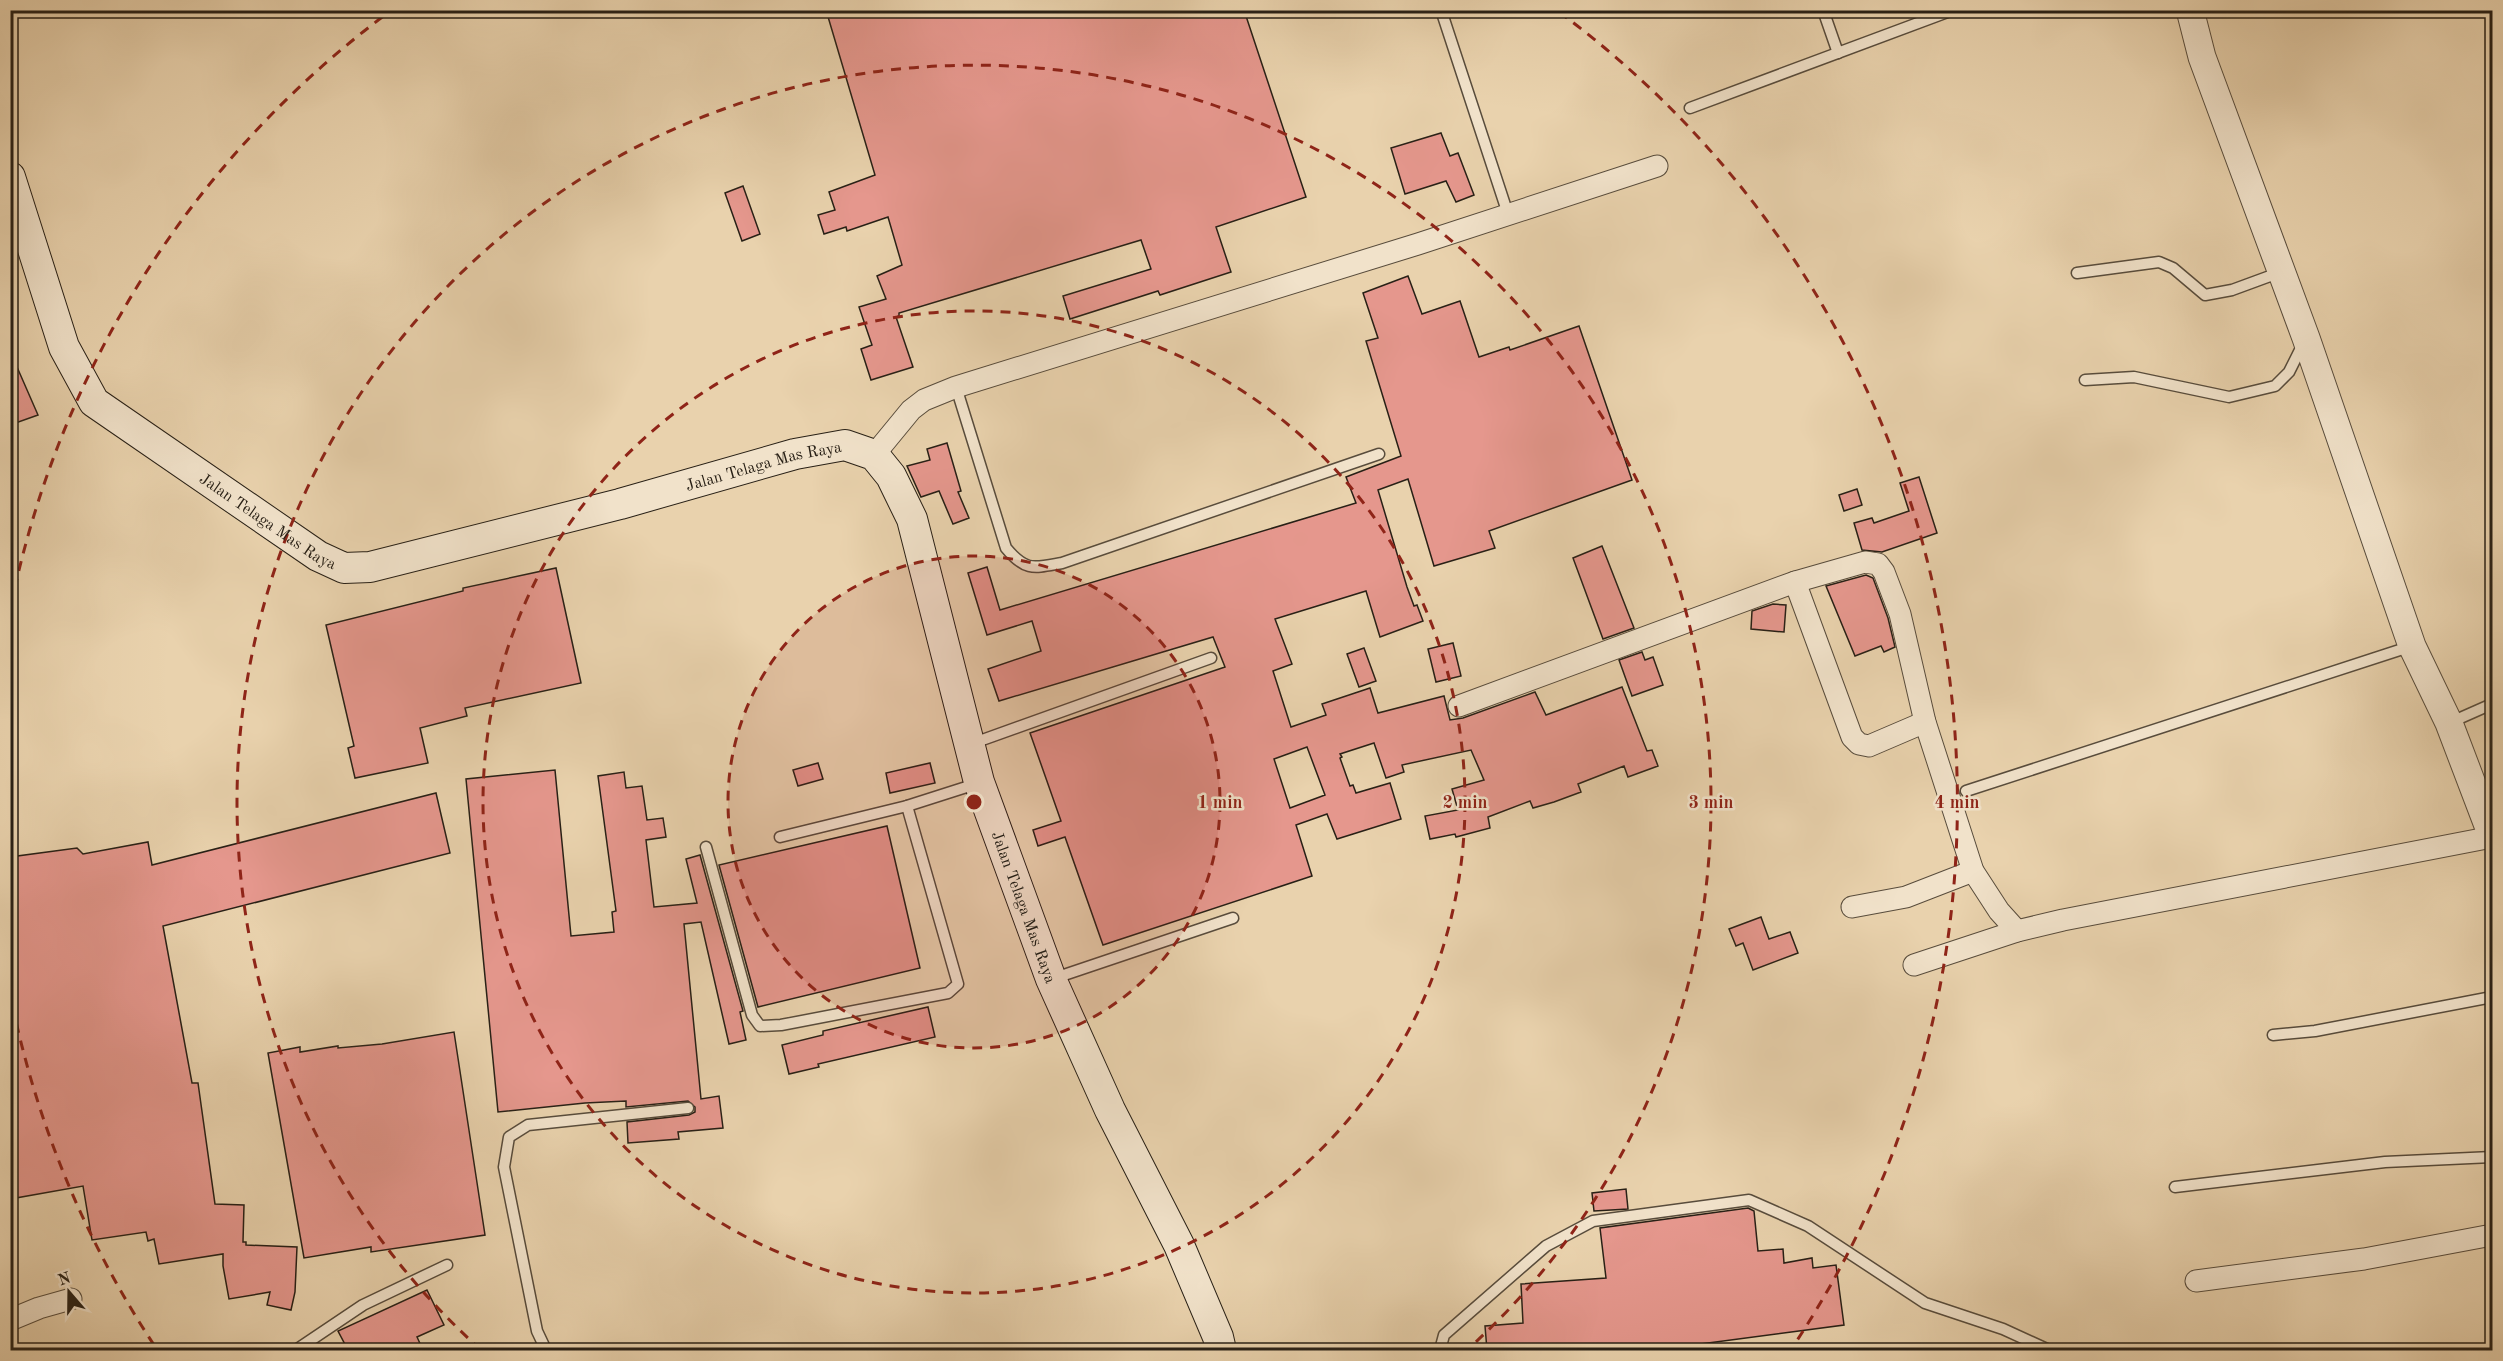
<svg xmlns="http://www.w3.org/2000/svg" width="2503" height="1361" viewBox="0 0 2503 1361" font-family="'Old Standard TT',serif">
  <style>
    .building { fill: #e5978d; stroke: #282016; stroke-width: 1.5; fill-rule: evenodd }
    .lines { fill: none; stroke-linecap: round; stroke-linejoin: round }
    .service-casing { stroke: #584c3c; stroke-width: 13 }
    .minor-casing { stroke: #584c3c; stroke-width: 23 }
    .tertiary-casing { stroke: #584c3c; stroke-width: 29 }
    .secondary-casing { stroke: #282016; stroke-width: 32 }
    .service { stroke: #f1e2ca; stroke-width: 10 }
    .minor { stroke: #f1e2ca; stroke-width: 21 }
    .tertiary { stroke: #f1e2ca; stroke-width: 27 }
    .secondary { stroke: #f1e2ca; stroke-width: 30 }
    .ring { fill: none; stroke: #8f2418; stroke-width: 3; stroke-dasharray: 10 8 }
    .labels { text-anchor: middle; stroke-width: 5; stroke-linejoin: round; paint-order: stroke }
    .street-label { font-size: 16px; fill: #282016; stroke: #f1e2ca }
    .centre { fill: #8f2418; stroke: #f1e2ca; stroke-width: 3 }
    .ring-label { font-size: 18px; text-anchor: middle; font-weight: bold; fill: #8f2418; stroke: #f1e2ca; stroke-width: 5; stroke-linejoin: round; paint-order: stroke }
  </style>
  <rect width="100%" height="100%" fill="#e9d2ad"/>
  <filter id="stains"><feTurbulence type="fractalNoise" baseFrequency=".00333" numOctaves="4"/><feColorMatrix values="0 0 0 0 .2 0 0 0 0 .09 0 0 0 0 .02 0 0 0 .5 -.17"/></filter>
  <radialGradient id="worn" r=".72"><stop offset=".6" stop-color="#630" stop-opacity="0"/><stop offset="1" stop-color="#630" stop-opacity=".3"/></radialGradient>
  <g class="building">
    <polygon points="826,10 1244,10 1306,197 1216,227 1231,272 1160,295 1158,291 1070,319 1063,296 1151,269 1141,240 899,313 899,316 896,317 913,367 871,380 861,349 872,345 859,307 886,299 877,276 902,265 888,217 847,231 846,227 824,234 818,215 835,210 829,192 875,175"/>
    <polygon points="1441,133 1450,156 1458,153 1474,195 1456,202 1446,181 1405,194 1391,148"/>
    <polygon points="743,186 760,234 742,241 725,193"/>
    <path d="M 1408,276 L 1422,314 L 1460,301 L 1479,357 L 1509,347 L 1510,350 L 1579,326 L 1632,480 L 1489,531 L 1495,548 L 1434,566 L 1408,479 L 1378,490 L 1407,587 L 1414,606 L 1417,605 L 1423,621 L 1380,637 L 1366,591 L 1275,619 L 1292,664 L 1273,671 L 1291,727 L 1326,715 L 1322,704 L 1370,688 L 1378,713 L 1444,696 L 1450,720 L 1463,718 L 1535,692 L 1546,715 L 1622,687 L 1647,751 L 1652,750 L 1658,766 L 1628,777 L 1624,766 L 1578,784 L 1581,792 L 1554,802 L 1533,808 L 1530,801 L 1488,817 L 1490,828 L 1456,837 L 1455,834 L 1430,839 L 1425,816 L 1458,810 L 1452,789 L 1484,780 L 1471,750 L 1402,765 L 1404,772 L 1386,778 L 1374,743 L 1340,754 L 1342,757 L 1340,758 L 1350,786 L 1353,785 L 1356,793 L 1390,783 L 1401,819 L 1337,839 L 1327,814 L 1296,825 L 1312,876 L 1103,945 L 1065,837 L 1038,846 L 1033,830 L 1061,821 L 1030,733 L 1225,667 L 1213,637 L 999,701 L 988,669 L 1041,651 L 1032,621 L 987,635 L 968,573 L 987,567 L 1000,610 L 1356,503 L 1346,477 L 1401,456 L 1366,341 L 1378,338 L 1363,293 ZM 1307,747 L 1325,795 L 1290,808 L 1274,759 Z"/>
    <polygon points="10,351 38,415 10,425"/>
    <polygon points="947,443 961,491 958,492 969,518 953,524 939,491 921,497 907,466 930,460 927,449"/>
    <polygon points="1919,477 1937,533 1882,552 1862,550 1854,523 1872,518 1874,523 1909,511 1900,483"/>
    <polygon points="1857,489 1862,505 1844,511 1839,495"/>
    <polygon points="1602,546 1634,628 1603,639 1573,558"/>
    <polygon points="556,568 581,683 465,708 467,716 420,728 428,763 355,778 348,748 354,746 326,625 463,591 463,588"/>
    <polygon points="1866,575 1873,578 1888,618 1895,647 1884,652 1881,646 1855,656 1826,586"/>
    <polygon points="1773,604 1786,605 1784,632 1751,629 1752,611"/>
    <polygon points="1453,643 1461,676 1436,682 1428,649"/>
    <polygon points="1364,648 1376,681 1359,687 1347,654"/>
    <polygon points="1642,652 1645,660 1653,657 1663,685 1632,696 1619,660"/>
    <polygon points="818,763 823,779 798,786 793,770"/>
    <polygon points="930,763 935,783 890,793 886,773"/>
    <polygon points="555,770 571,936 614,932 612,912 616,911 598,776 624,772 626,788 642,786 647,820 663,818 666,837 646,840 654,907 697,903 686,859 700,855 743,1011 740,1012 746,1040 729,1044 701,922 684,924 701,1099 719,1096 723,1128 678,1132 679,1139 628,1143 627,1122 689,1115 695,1112 695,1107 688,1101 626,1107 626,1101 585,1103 498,1112 466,779"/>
    <polygon points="436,793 450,853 163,926 192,1083 198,1083 215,1204 244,1205 243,1242 246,1242 246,1245 297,1247 295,1292 291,1310 267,1305 270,1292 229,1299 223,1266 223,1254 159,1264 154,1239 148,1241 146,1232 92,1240 83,1186 10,1199 10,857 77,848 83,854 148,842 152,865"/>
    <polygon points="887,826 920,968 758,1007 719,865"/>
    <polygon points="1761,917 1769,939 1790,932 1798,953 1753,970 1743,943 1736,946 1729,929"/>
    <polygon points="928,1007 935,1037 818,1064 819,1067 789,1074 782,1045 823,1035 823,1031"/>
    <polygon points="454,1032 485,1235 371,1252 371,1247 304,1258 268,1053 300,1047 300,1052 338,1046 338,1048 382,1044"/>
    <polygon points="1626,1189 1628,1209 1594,1211 1592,1193"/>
    <polygon points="1748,1208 1754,1211 1758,1251 1783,1249 1784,1263 1812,1258 1813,1268 1836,1265 1844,1325 1655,1350 1487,1350 1485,1326 1523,1323 1521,1284 1606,1278 1600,1228"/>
    <polygon points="427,1290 444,1325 417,1337 423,1350 348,1350 338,1331"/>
  </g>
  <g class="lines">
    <defs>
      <g id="service">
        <polyline points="1441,10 1508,214"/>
        <polyline points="1823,10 1838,53"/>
        <polyline points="1690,108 1953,10"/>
        <polyline points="2077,273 2159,262 2173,268 2205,295 2232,290 2281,272"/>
        <polyline points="2085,380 2134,377 2229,397 2275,386 2289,372 2303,344"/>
        <path d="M 956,387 L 1006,548 C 1026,572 1034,568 1062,563 L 1379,454"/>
        <polyline points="2449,723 2492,704"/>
        <polyline points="971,744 1211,658"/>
        <polyline points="1966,791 2412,646"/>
        <polyline points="780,837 907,806 979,783"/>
        <polyline points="706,847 752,1015 760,1026 781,1025 948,993 958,984 907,806"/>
        <polyline points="1052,979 1233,918"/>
        <polyline points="2273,1035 2315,1031 2492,997"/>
        <polyline points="2175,1187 2385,1162 2492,1157"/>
        <polyline points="296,1350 363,1305 447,1265"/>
        <polyline points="546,1350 537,1331 504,1167 509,1137 528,1125 688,1108"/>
        <polyline points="1440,1350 1444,1335 1546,1246 1593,1221 1749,1200 1808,1226 1925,1303 2003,1329 2049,1350"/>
      </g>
      <g id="minor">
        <polyline points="874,455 911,410 924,400 956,387 1418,244 1657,166"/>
        <polyline points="1795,582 1852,737 1859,744 1869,746 1925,722"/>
        <polyline points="1459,706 1795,582 1865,562 1878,564 1884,572 1900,614 1925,722 1973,871 1999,911 2017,931"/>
        <polyline points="1852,907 1906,897 1973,871"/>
        <polyline points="1914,965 2017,931 2063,920 2492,837"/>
        <polyline points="2196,1281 2364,1259 2492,1235"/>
        <polyline points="10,1320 39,1308 71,1299"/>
      </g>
      <polyline id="tertiary" points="2190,10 2202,57 2306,338 2412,646 2449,723 2492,836"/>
      <g id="secondary">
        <path id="s1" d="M 10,177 L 64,347 L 94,402 L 318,556 L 344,568 L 370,567 L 620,504 L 795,454 L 845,445 L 874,455 L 891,476 L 912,519 L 979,782 L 1051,979 L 1110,1110 L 1179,1245 L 1218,1337 L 1221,1350"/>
      </g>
    </defs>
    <use href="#service" class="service-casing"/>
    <use href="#minor" class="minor-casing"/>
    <use href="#tertiary" class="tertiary-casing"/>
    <use href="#secondary" class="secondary-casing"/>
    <use href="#service" class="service"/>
    <use href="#minor" class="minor"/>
    <use href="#tertiary" class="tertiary"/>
    <use href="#secondary" class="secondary"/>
  </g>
  <circle cx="974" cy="802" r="246" fill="#8f2418" fill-opacity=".12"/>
  <g class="ring">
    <circle cx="974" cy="802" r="246"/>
    <circle cx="974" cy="802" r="491"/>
    <path d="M481 1350A737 737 0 1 1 1467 1350"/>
    <path d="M154 1345A983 983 0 0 1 11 998M11 606A983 983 0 0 1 389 12M1559 12A983 983 0 0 1 1794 1345"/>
  </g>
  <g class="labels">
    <g class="street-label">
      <text dy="6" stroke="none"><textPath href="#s1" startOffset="974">Jalan Telaga Mas Raya</textPath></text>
      <text dy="6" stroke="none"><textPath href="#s1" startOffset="452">Jalan Telaga Mas Raya</textPath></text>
      <text dy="6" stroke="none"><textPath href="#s1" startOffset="1568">Jalan Telaga Mas Raya</textPath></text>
    </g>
  </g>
  <circle cx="974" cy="802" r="9" class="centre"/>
  <g class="ring-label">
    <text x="1220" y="808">1 min</text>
    <text x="1465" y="808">2 min</text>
    <text x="1711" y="808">3 min</text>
    <text x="1957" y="808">4 min</text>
  </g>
  <rect width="2503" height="1361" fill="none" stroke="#e9d2ad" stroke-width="36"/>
  <rect x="12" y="12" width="2479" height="1337" fill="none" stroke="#282016" stroke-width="3"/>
  <rect x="18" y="18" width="2467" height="1325" fill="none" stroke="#282016" stroke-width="1.5"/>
  <g transform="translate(69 1292) rotate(340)" stroke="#f1e2ca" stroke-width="4.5" paint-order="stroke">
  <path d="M0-4.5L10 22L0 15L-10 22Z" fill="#282016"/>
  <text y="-9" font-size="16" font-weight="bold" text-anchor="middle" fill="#282016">N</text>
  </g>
  <rect width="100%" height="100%" filter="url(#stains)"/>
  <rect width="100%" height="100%" fill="url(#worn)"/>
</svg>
